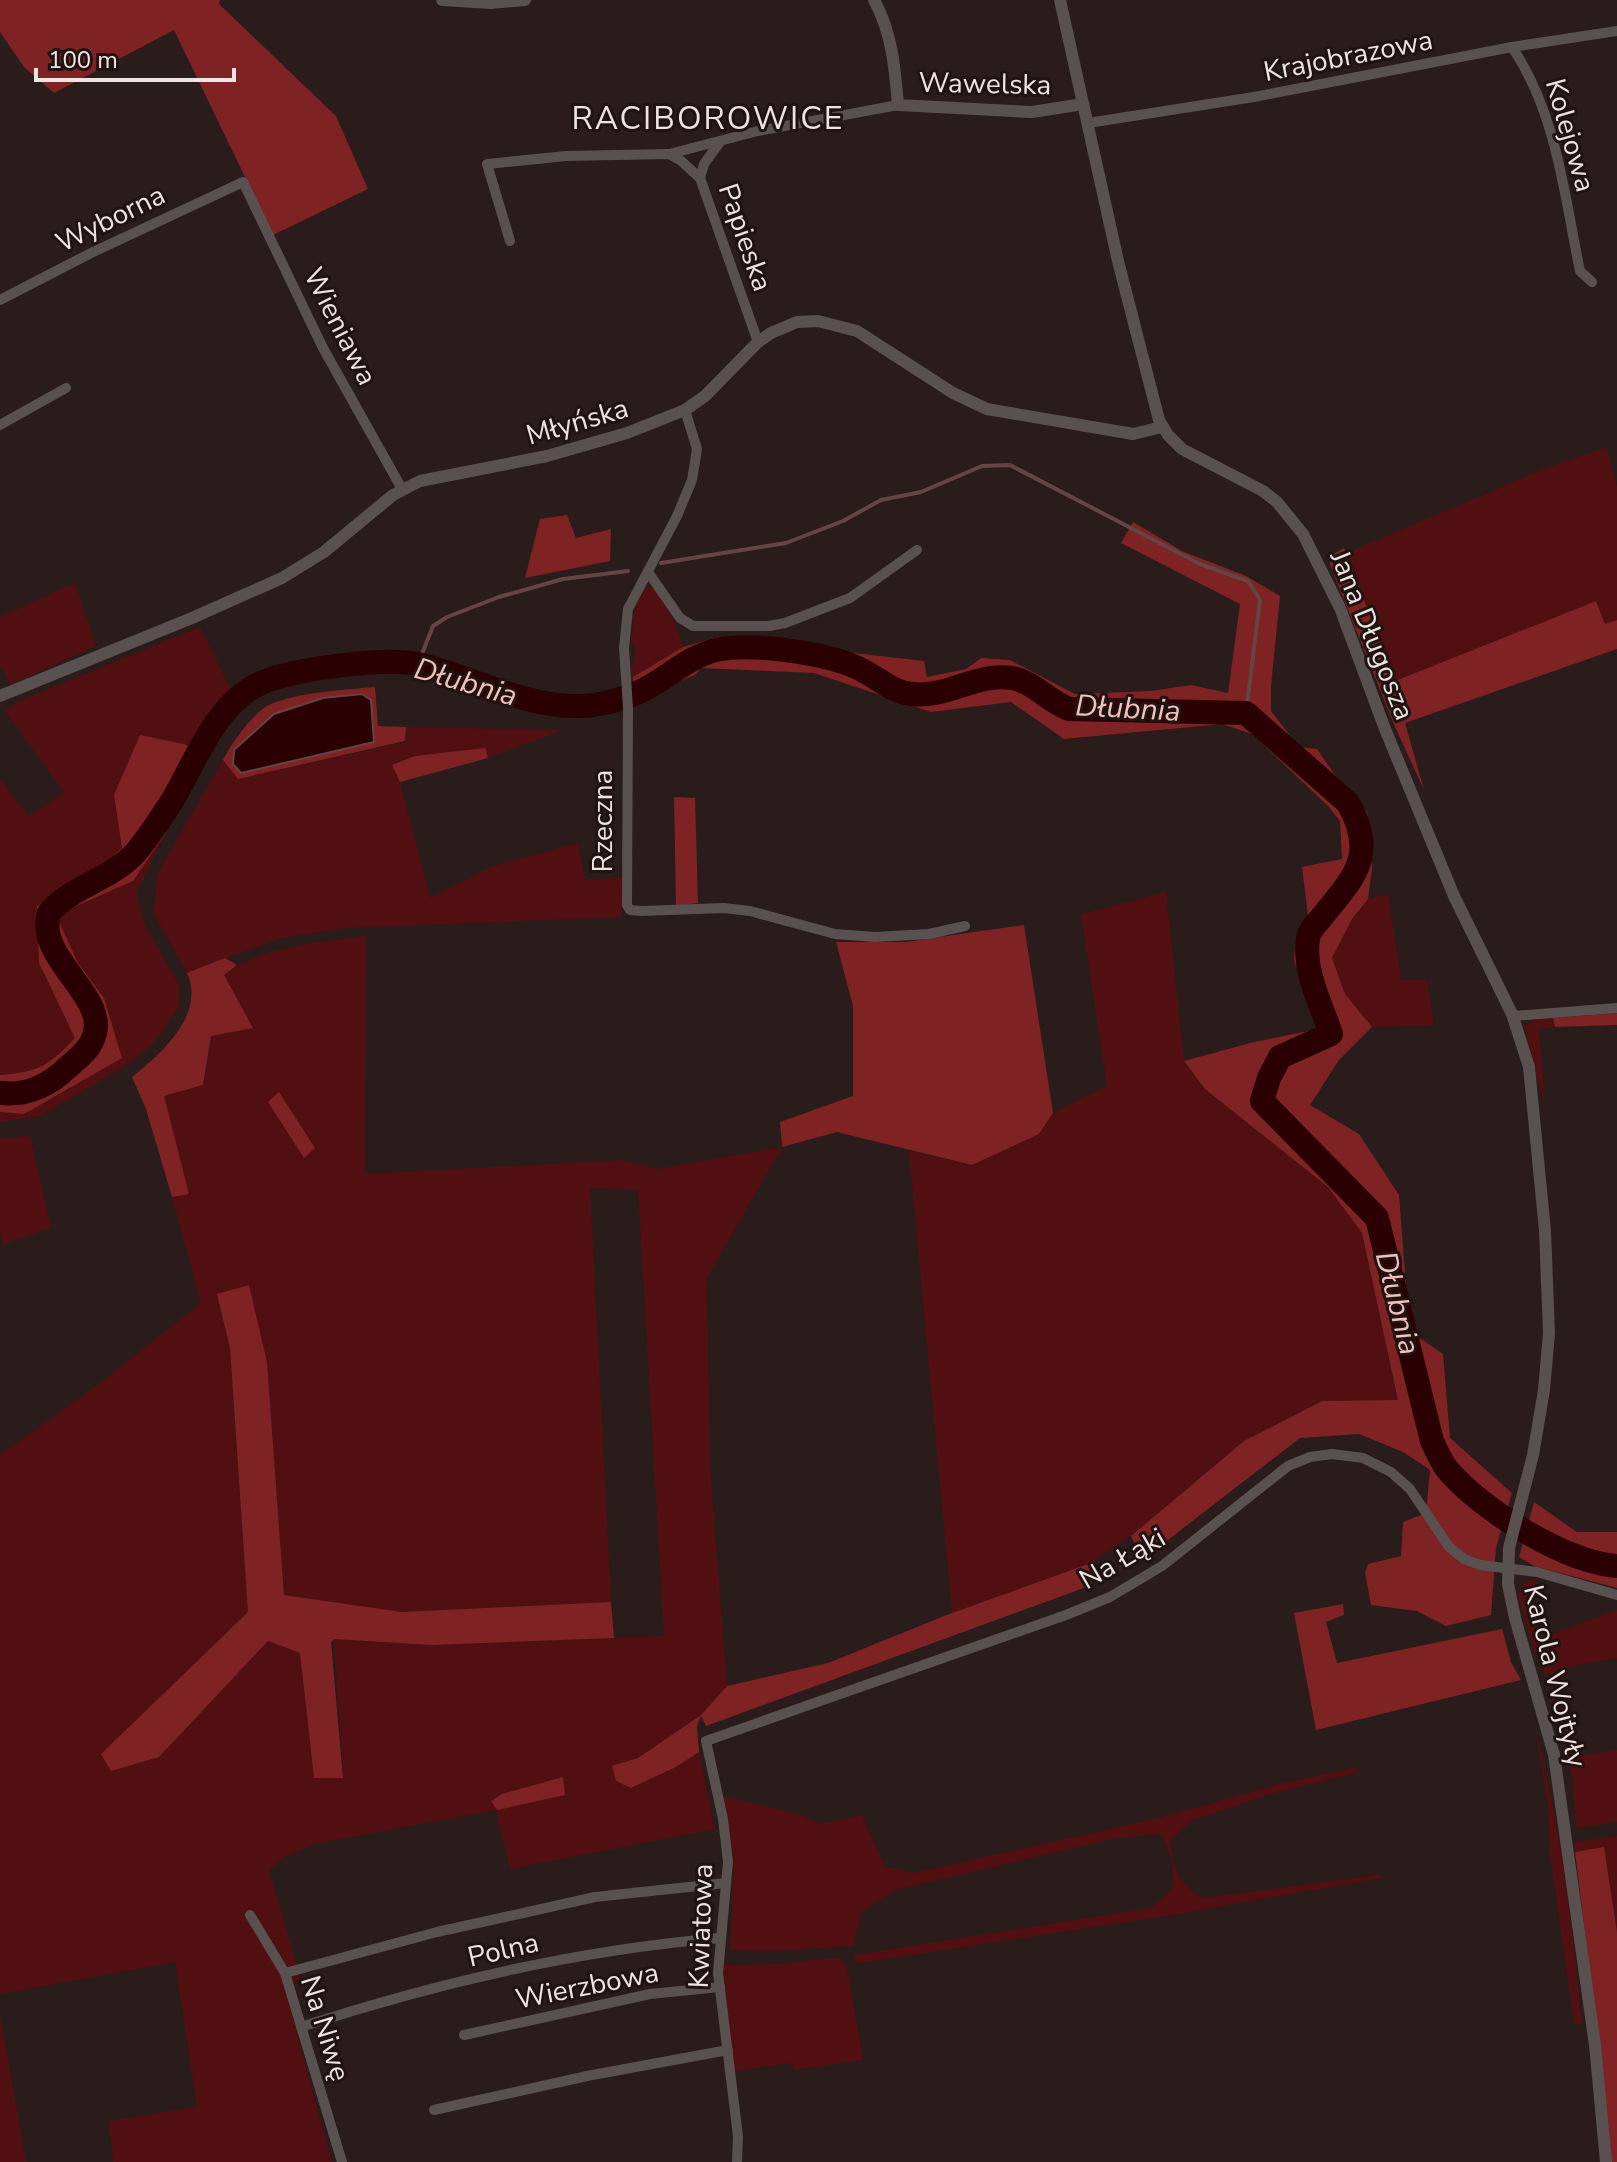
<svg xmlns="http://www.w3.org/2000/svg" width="1617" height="2162" viewBox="0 0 1617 2162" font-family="'Nunito Sans',sans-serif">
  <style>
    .green { fill: #520f11; fill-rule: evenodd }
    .forest { fill: #7e2224 }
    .water { fill: #2a0002; stroke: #644445; stroke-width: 2 }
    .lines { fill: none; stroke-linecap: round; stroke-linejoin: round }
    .stream { stroke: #644445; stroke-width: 4 }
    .river { stroke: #2a0002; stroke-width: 24 }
    .minor { stroke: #585150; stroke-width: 10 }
    .tertiary { stroke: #585150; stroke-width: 12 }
    .labels { text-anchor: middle; stroke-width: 6; stroke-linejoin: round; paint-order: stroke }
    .street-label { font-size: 28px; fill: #ece3e2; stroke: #201312 }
    .water-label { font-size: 30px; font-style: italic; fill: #f5bfbb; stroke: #201312 }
    .quarter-label { font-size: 32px; letter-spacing: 2px; fill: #ece3e2; stroke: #201312 }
  </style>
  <rect width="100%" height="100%" fill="#2a1c1b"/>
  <g class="green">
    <polygon points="1606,447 1617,486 1617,620 1606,624 1596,601 1395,681 1347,553 1544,469"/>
    <polygon points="75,583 96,646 10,685 0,664 0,617"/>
    <polygon points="645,587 654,588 674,621 683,647 633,677 631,666 635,661 635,644 631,643 634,612 642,591"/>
    <path d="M 200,627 L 231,690 L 188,747 L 183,744 L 114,795 L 122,848 L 106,863 L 37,906 L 39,963 L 75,1038 C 48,1066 40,1072 0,1075 L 0,779 L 29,817 L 64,792 L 4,710 L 17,702 Z"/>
    <polygon points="406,727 563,730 488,758 484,748 393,765 400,782 430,898 493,866 578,843 585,880 622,877 622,917 346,928 280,938 187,973 154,914 157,874 223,760 239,779 405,742"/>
    <polygon points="165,834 136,893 146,927 180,987 179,1007 152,1045 124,1067 40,1116 0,1122 0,1112 24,1114 104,998 78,963 56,915 132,881"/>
    <polygon points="1166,892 1184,1061 1205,1089 1328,1187 1362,1233 1398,1400 1322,1401 1244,1441 1131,1536 1088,1564 952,1613 909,1151 972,1165 1039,1134 1053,1113 1107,1086 1081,914"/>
    <polygon points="1388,894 1401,980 1427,980 1434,1025 1372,1027 1345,994 1332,958 1352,919 1368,899"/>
    <path d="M 366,936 L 365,1174 L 621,1160 L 657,1169 L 782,1147 L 707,1278 L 710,1467 L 727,1686 L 701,1715 L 638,1758 L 631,1788 L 676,1767 L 699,1752 L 715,1829 L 510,1869 L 496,1810 L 314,1844 L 285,1856 L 269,1871 L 301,1979 L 284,1987 L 332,2162 L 113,2162 L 109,2121 L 197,2107 L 175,1962 L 0,1994 L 0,1455 L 100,1383 L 201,1303 L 172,1197 L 189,1193 L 163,1096 L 203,1085 L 224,975 C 264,945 318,943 366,936 ZM 590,1188 L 638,1190 L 664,1636 L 431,1645 L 334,1639 L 343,1778 L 314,1778 L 300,1653 L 268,1641 L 159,1757 L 101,1754 L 248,1612 L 230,1348 L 217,1295 L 248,1285 L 267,1362 L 284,1595 L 402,1612 L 611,1602 Z"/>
    <polygon points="1539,1018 1553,1018 1555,1027 1539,1029 1545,1108 1524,1025"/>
    <polygon points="30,1136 51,1228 3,1244 0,1235 0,1138"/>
    <polygon points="1534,1579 1537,1583 1530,1594 1539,1639 1617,1610 1617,1662 1616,1658 1568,1667 1569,1673 1545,1675 1531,1642 1518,1595 1523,1584"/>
    <polygon points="1567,1695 1578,1756 1617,1750 1617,1822 1576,1828 1573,1781 1569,1762 1572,1760 1552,1708 1552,1699"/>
    <path d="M 1535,1728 C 1560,1824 1573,1925 1582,2024 L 1574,2024 L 1550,1853 L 1548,1806 Z"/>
    <path d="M 1357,1767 L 1358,1772 L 1264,1796 L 1191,1821 L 1170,1841 C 1174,1869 1178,1884 1203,1898 L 1380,1875 L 1381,1878 L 1172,1915 L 855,1964 L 854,1955 L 1151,1908 L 1172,1890 L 1173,1864 L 1162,1834 L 1117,1838 L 895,1890 L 861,1913 L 853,1946 L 777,1951 L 730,1950 L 734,1863 L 722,1796 L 801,1815 L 820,1824 L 862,1815 L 884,1866 L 914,1873 L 1163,1817 L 1283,1783 Z"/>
    <polygon points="1617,1836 1617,1932 1604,1847 1575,1852 1574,1842"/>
    <polygon points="831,1958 842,1959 847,1968 863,2060 794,2070 792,2063 735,2071 722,1965 780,1964"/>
    <polygon points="0,2014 26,2162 0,2162"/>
  </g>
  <g class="forest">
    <polygon points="0,0 220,0 219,4 336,116 368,189 273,235 174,30 54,93 24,67 0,32"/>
    <polygon points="567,515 576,538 611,529 610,561 525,578 540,519"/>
    <polygon points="1133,522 1182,551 1246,576 1280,596 1271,686 1271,711 1299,747 1317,749 1342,785 1367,812 1371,837 1372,868 1368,899 1352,919 1332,958 1345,994 1372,1027 1339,1060 1310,1105 1359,1134 1399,1195 1407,1298 1418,1337 1443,1354 1450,1438 1512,1493 1496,1548 1491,1615 1446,1626 1417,1611 1371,1605 1365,1573 1368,1564 1401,1556 1403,1522 1426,1513 1430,1470 1403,1452 1359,1434 1300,1438 1142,1560 1131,1536 1244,1441 1322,1401 1398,1400 1362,1233 1328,1187 1205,1089 1184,1061 1254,1042 1319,1029 1294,960 1296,939 1309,924 1302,867 1342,859 1340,821 1328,806 1252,734 1222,724 1064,739 1011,702 931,712 814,673 701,668 695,675 633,700 633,677 683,647 718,637 810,644 845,652 924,661 927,677 966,669 981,658 1010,660 1075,694 1150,691 1191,685 1228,693 1240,604 1121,543"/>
    <polygon points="1344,548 1395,681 1596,601 1605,624 1617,620 1617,649 1405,723 1424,790 1395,727 1330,565 1330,556"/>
    <path d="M 375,687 L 378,726 L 406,727 L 405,741 L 238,779 L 223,760 C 231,744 254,711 271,704 C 299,692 344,690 375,687 Z"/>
    <path d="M 140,735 L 184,744 L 206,756 L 165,834 L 133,881 L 56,915 L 78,963 L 104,998 L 122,1058 L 24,1114 L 0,1112 L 0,1075 C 39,1072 48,1066 75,1038 L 39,963 L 37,906 L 106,863 L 122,848 L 114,795 Z"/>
    <polygon points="485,748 488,758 400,782 392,765 415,756"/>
    <polygon points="674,797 695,798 698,903 676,906"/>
    <polygon points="1024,925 1053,1113 1039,1134 972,1165 837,1132 782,1147 780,1122 853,1096 853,1006 836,942 906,942"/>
    <path d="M 225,958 L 237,965 L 224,975 L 253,1028 L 211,1036 L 203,1085 L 164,1096 L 189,1194 L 172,1197 L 146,1109 L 132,1077 C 161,1054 206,1014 187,973 Z"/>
    <polygon points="1617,1013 1617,1025 1555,1027 1553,1018"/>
    <polygon points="279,1092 315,1148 304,1158 268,1102"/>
    <polygon points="249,1285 267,1362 284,1595 402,1612 611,1602 614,1638 431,1645 334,1639 331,1642 343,1778 314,1778 300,1653 268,1641 159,1757 111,1771 101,1754 248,1612 230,1348 217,1294"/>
    <polygon points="1534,1502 1577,1532 1617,1532 1617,1588 1534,1566 1519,1557"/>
    <polygon points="1088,1564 1092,1585 706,1726 701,1716 697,1726 699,1752 676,1767 631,1788 616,1781 612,1766 638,1758 701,1715 727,1686 828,1663 952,1613"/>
    <polygon points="1343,1604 1344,1615 1326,1622 1337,1663 1502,1629 1511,1662 1521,1680 1316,1730 1294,1613"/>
    <polygon points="563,1777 565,1795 497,1810 491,1801 502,1794"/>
    <polygon points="1604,1847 1617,1932 1617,2162 1609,2162 1605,2092 1575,1852"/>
  </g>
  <polygon class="water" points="362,694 371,700 374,742 241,773 233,764 234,750 274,714 323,698"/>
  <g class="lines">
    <g class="stream">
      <polyline points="661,563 786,543 843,521 881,500 921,492 982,466 1010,465 1200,564 1248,581 1260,600 1246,713"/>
      <polyline points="418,664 433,626 447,617 499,597 563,579 628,571"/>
    </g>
    <path class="river" d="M 0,1093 C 27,1096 48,1086 67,1068 C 76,1060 87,1052 92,1041 C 114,998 35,961 49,913 C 70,887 113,879 137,851 C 150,835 161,818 172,801 C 196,761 215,704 261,683 C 292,669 389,656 422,665 C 473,678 518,704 572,706 C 593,707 618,701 637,693 C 665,681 685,658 716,650 C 750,642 826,653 858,668 C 877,677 890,691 911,694 C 945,699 978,672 1012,678 C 1034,682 1048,701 1069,709 L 1246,713 L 1348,803 C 1378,856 1354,877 1321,918 C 1316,924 1309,931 1308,938 C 1303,971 1321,1004 1331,1034 L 1280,1057 L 1269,1078 L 1262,1101 L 1377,1218 L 1432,1441 C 1436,1450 1441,1461 1447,1469 C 1480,1509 1564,1562 1617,1566"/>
    <g class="minor">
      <path d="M 1512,47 C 1557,114 1564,194 1580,271 L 1592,282"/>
      <polyline points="1088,123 1254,97 1512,47 1617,31"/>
      <polyline points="720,142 704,164 700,178 758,342"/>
      <polyline points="669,154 758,131 898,105"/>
      <polyline points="510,241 487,164 566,156 669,154 680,160 700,178"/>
      <polyline points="0,300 91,253 243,182 323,348 402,489"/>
      <polyline points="685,410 697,449 692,480 677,516 628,609 624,648 628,708 627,905 630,910 642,911 724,908 750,911 835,934 875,937 929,934 965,926"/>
      <polyline points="0,425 66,388"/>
      <polyline points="648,572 680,618 693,626 769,626 785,623 850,598 917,550"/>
      <polyline points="1513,1016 1617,1008"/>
      <polyline points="250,1915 285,1973 342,2162"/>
      <polyline points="285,1973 437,1932 595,1897 726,1883"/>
      <path d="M 301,2027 C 436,1983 579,1950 720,1938"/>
      <polyline points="464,2035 650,1994 720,1987"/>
      <polyline points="434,2110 587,2076 728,2050"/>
      <polyline points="737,2162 738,2136 718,1973 728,1862 723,1819 706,1741 1066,1615 1110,1597 1162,1566 1288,1466 1310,1457 1332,1454 1363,1458 1391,1472 1410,1489 1449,1547 1464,1559 1480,1565 1537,1572 1617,1595"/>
    </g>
    <g class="tertiary">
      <polyline points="442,0 491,3 525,0"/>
      <path d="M 874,0 C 892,32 895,69 898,105 L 1032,112 L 1083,104"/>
      <polyline points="1060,0 1118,261 1159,420 1168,435 1182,449 1263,491 1277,502 1303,534 1340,608 1385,729 1454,896 1512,1014 1529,1067 1545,1231 1549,1333 1544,1390 1533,1455 1509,1548 1508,1584 1515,1618 1554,1755 1595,2045 1606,2162"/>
      <polyline points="0,696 192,618 282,578 324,552 393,495 420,481 547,456 627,433 685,410 705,396 758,342 771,333 797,322 818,321 857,331 953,393 987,409 1133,434 1162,427"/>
    </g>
  </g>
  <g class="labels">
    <g class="street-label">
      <text transform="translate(1348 55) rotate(-11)" y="10">Krajobrazowa</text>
      <text transform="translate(985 83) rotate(1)" y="10">Wawelska</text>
      <text transform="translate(1571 135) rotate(74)" y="10">Kolejowa</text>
      <text transform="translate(110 218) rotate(-26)" y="10">Wyborna</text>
      <text transform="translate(746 237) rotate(71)" y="10">Papieska</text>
      <text transform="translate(341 326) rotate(63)" y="10">Wieniawa</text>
      <text transform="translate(577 421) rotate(-16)" y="10">Młyńska</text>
      <text transform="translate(1373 635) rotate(68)" y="10">Jana Długosza</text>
      <text transform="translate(602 821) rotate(-90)" y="10">Rzeczna</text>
      <text transform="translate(1122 1558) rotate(-30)" y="10">Na Łąki</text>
      <text transform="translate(1556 1676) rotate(76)" y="10">Karola Wojtyły</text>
      <text transform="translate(700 1926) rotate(-88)" y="10">Kwiatowa</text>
      <text transform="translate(503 1949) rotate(-13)" y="10">Polna</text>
      <text transform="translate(587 1985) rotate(-11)" y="10">Wierzbowa</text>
      <text transform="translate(326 2028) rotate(73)" y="10">Na Niwę</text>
    </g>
    <g class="water-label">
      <text transform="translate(466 682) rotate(16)" y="10">Dłubnia</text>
      <text transform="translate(1128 708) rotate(3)" y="10">Dłubnia</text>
      <text transform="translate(1398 1303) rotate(76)" y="10">Dłubnia</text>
    </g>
    <g class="quarter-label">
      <text x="708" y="129">RACIBOROWICE</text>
    </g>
  </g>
  <path d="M36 68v12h198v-12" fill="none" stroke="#ece3e2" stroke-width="4"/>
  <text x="48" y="68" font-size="24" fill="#ece3e2" stroke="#201312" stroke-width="6" paint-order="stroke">100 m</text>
</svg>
